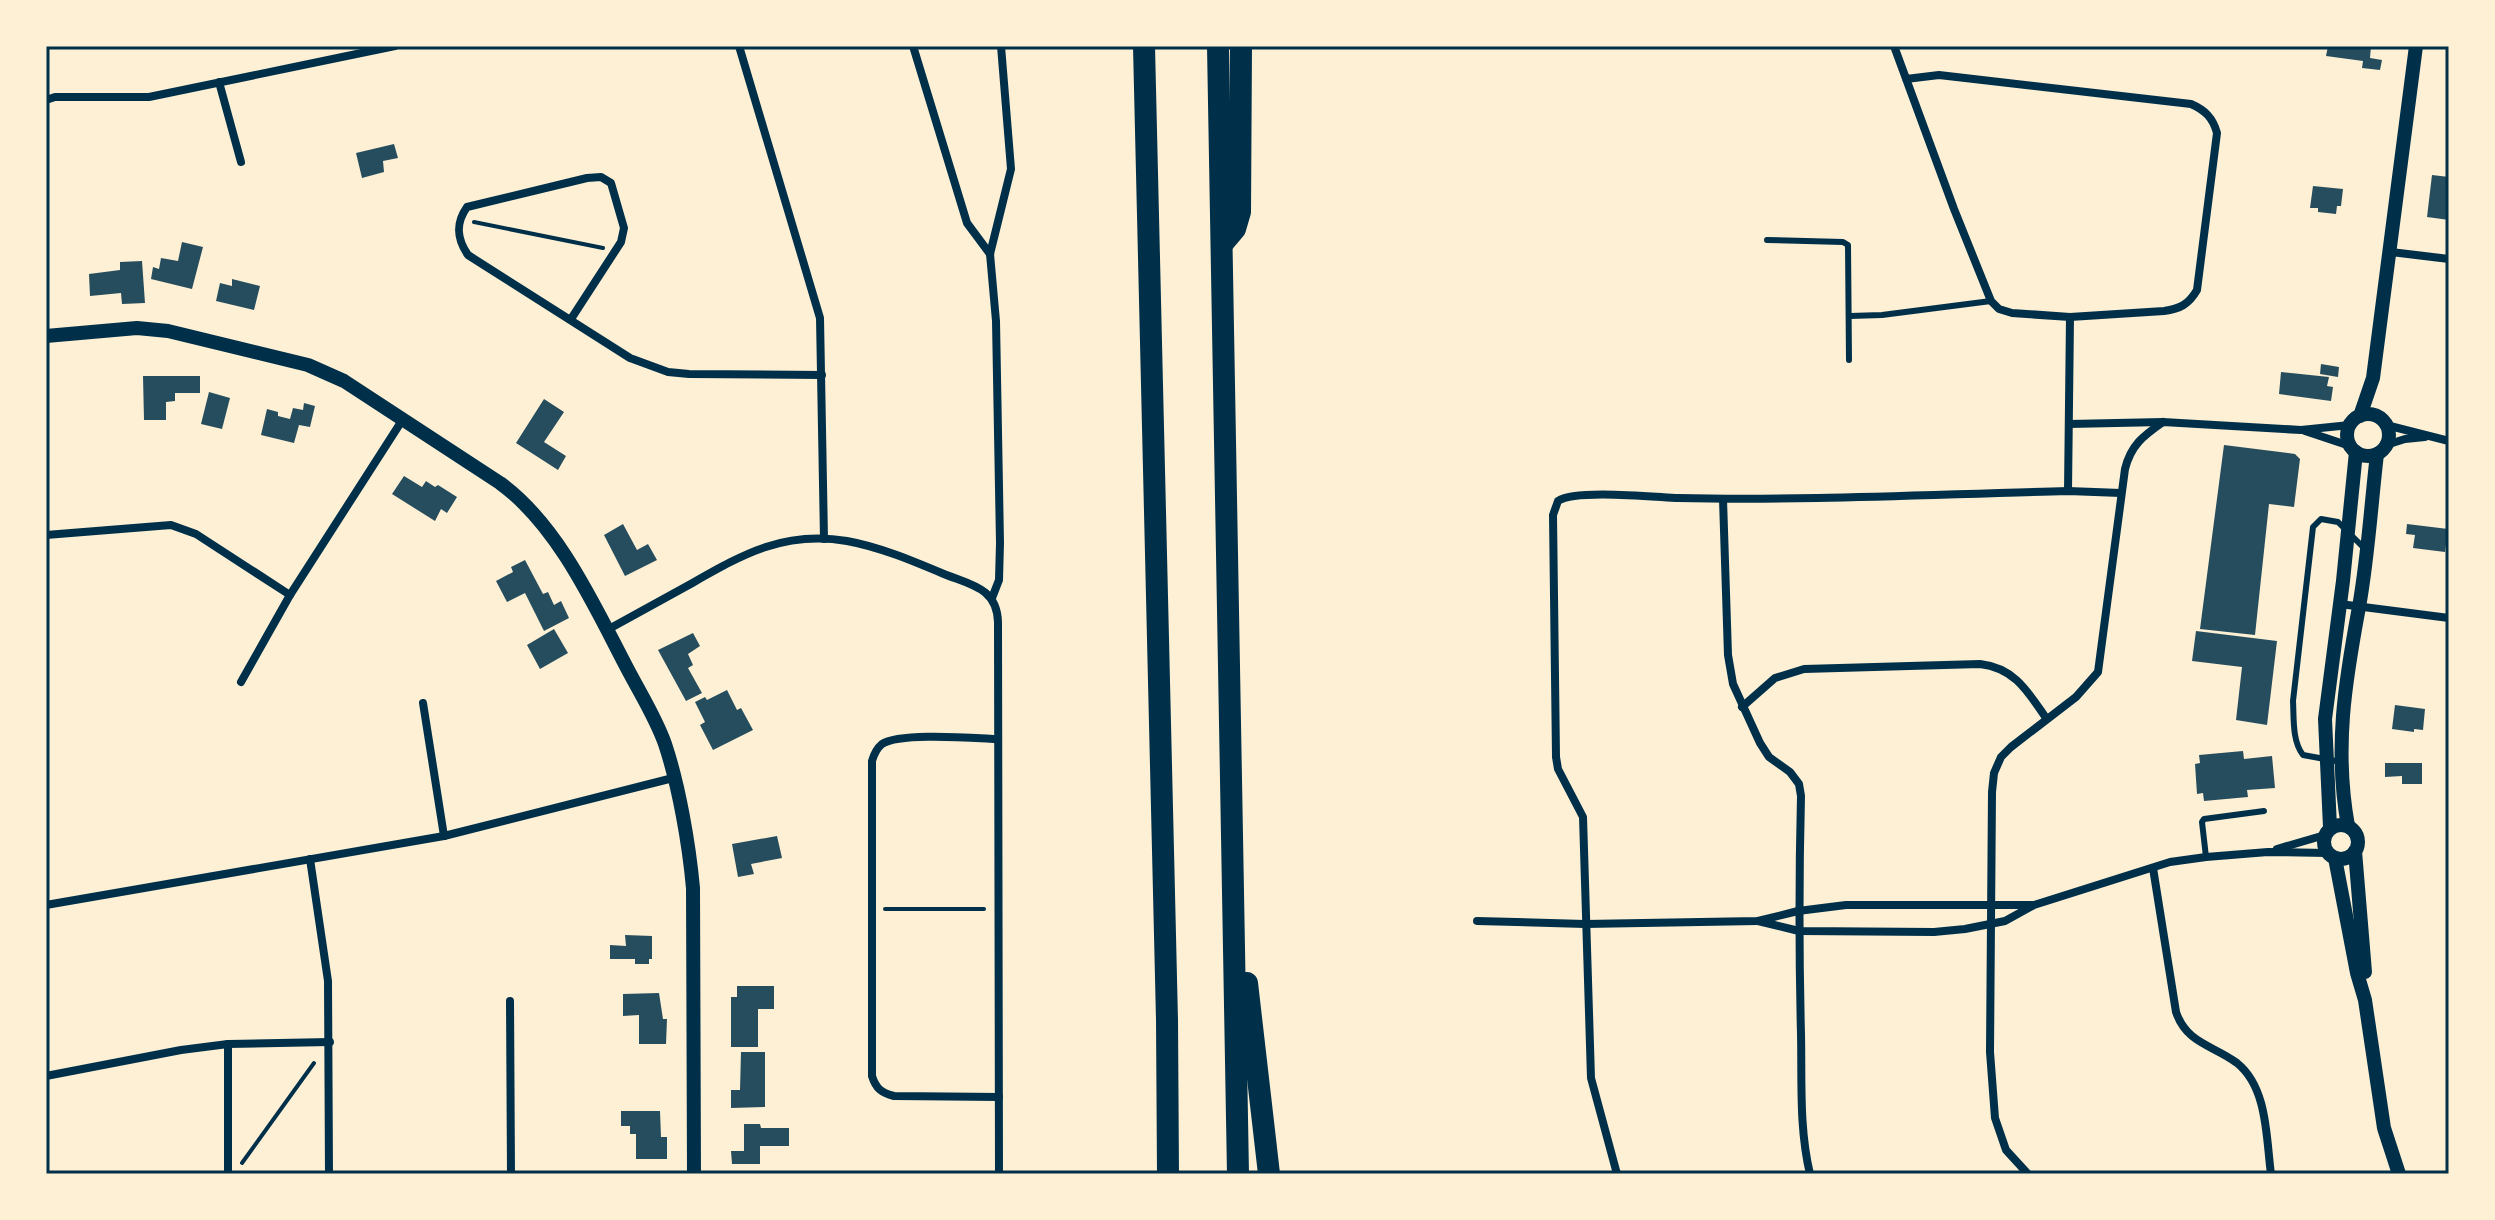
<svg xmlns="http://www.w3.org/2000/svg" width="2495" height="1220" viewBox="0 0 2495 1220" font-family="'Noto Sans',sans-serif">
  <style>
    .building { fill: #264d5e }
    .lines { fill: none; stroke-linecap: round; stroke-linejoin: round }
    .path { stroke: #003049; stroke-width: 4 }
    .service { stroke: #003049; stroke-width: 6 }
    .minor { stroke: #003049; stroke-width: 8 }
    .tertiary { stroke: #003049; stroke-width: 14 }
    .motorway { stroke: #003049; stroke-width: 22 }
    .neatline { fill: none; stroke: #003049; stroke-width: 3 }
  </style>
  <rect width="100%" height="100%" fill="#fdf0d5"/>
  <g class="building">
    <polygon points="2328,46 2371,46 2370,58 2382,60 2380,70 2362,68 2363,61 2326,56"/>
    <polygon points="394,144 398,158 383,161 384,172 362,178 356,153"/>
    <polygon points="2432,175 2449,177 2449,220 2427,217"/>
    <polygon points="2313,186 2343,189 2341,206 2337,206 2336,214 2318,212 2318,208 2310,208"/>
    <polygon points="182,242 203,247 192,289 151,279 153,267 159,269 161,258 178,261"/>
    <polygon points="142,261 145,303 122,304 121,293 90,296 89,274 120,270 120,262"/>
    <polygon points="232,279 260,286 254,310 216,301 220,283 232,286"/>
    <polygon points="2321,364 2339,367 2338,377 2320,374"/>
    <polygon points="2281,372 2329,377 2327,386 2333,387 2331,401 2279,394"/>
    <polygon points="143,376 200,376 200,393 175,393 175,401 166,402 166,420 144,420"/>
    <polygon points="209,392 230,398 222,429 201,424"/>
    <polygon points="544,399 564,412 544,442 566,456 558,470 516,443"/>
    <polygon points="304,403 315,406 310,427 299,425 294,443 261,435 267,409 278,412 278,416 290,419 293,408 303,410"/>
    <polygon points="2224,445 2295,454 2300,459 2294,507 2269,504 2255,635 2200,629"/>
    <polygon points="404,476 422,487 426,481 435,487 438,485 457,497 447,513 441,509 435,521 392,494"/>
    <polygon points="623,524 637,550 648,544 657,560 625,576 604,535"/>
    <polygon points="2407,524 2448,529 2445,552 2413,548 2415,535 2406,534"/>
    <polygon points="525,560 543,594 548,592 554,605 561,601 569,618 544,631 525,593 507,602 496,581 513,572 511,567"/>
    <polygon points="554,629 568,653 540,669 527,645"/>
    <polygon points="2196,631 2277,641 2267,725 2236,720 2242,667 2192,661"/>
    <polygon points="693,633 700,646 688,654 693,665 688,668 702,693 686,701 658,650"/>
    <polygon points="727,690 737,710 741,708 753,730 713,750 700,725 705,722 695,702 705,697 707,700"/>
    <polygon points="2395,705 2425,709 2423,730 2414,729 2414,732 2392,729"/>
    <polygon points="2243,751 2244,759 2272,756 2275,788 2247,790 2248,797 2204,801 2203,793 2197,794 2195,764 2200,763 2199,755"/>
    <polygon points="2385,763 2422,763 2422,784 2402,784 2402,776 2385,777"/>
    <polygon points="777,836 782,858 751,864 754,874 738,877 732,844"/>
    <polygon points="625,935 652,936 652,959 649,959 649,964 635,964 635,959 610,959 610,945 626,946"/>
    <polygon points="737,986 774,986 774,1009 758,1009 758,1047 731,1047 731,997 737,997"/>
    <polygon points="659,993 663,1019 667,1019 666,1044 639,1044 639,1015 623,1016 623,994"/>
    <polygon points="741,1052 765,1052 765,1107 731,1108 731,1090 740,1090"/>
    <polygon points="621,1111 660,1111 661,1137 667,1137 667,1159 636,1159 636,1134 630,1134 630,1126 621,1126"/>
    <polygon points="744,1124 760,1124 761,1128 789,1128 789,1146 760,1146 760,1164 732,1164 731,1151 744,1151"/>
  </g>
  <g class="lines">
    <g class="path">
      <polyline points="474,222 603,248"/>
      <polyline points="885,909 984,909"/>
      <polyline points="242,1163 314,1063"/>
    </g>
    <g class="service">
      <polyline points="1767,240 1843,242 1848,245 1849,360"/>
      <polyline points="1850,316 1882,315 1991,301"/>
      <path d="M 2341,762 L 2303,755 C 2292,741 2294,718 2293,701 L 2313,527 L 2321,519 L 2338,522 L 2364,548"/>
      <polyline points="2206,857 2202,822 2204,819 2264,811"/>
    </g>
    <g class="minor">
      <polyline points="739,46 820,318 824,539"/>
      <polyline points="913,46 967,223 990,254"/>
      <path d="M 1894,46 L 1954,209 L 1991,301 L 1999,309 L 2012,313 L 2070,317 L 2164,311 C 2180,309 2189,304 2197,290 L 2217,133 C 2213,118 2205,110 2191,104 L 1939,75 L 1906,79"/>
      <polyline points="219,82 241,162"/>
      <polyline points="46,100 55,97 149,97 395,46"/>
      <polyline points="2391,252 2449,259"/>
      <path d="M 571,319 L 621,242 L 624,228 L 611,183 L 601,177 L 587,178 L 467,207 C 455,224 457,239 468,255 L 630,358 L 668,372 L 689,374 L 822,375"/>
      <polyline points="2069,424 2163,422 2301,430 2350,425"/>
      <polyline points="2386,425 2449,441"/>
      <polyline points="2305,431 2350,446"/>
      <polyline points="2386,445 2405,439 2425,437"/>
      <polyline points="2068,491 2070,317"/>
      <path d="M 1723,499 L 1728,655 L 1733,684 L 1760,743 L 1769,757 L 1790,772 L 1799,784 L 1801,796 C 1799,875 1799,955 1801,1034 C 1802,1080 1799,1129 1810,1174"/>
      <polyline points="46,535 171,525 196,534 290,595"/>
      <polyline points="992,598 999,580 1000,543 996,321 990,254 1011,169 1001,46"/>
      <polyline points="2340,604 2449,618"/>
      <path d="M 607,630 C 634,615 660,601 687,586 C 740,556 782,530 847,541 C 880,547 913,561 944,574 C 971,585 997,588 998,622 L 999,1174"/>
      <polyline points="241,682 290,595 403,419"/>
      <polyline points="423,703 444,836"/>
      <path d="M 1742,707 L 1775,678 L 1804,669 L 1980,664 C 2015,668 2028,692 2046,718"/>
      <path d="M 998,739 C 974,738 899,732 882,744 C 876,749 874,754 872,761 L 872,1076 C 876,1089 882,1093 894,1096 L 999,1097"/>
      <polyline points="2277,849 2325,835"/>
      <polyline points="310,859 328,981 329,1174"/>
      <path d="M 2153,868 L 2176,1012 C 2187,1044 2213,1045 2237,1063 C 2268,1088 2266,1138 2271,1174"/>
      <polyline points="46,905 444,836 673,778"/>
      <polyline points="1477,921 1585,924 1758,921 1798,911 1846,905 2033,905"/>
      <polyline points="1758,921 1799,931 1934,932 1965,929 2005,921 2034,905 2170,862 2206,857 2268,852 2327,853"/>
      <polyline points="510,1001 511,1174"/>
      <polyline points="46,1076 181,1050 228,1044 330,1042"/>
      <polyline points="228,1174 228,1044"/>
      <path d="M 1617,1174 L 1591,1078 L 1583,817 L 1558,769 L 1556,757 L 1553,515 L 1558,501 C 1575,489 1654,497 1678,498 C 1808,501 1938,494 2068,491 L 2121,493"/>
      <path d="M 2028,1174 L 2006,1150 L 1995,1118 L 1990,1052 L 1992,792 L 1994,773 L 2001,757 L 2011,747 L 2076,697 L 2098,672 L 2125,469 C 2131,445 2143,436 2163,422"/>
    </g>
    <g class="tertiary">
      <path d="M 46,336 L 137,328 L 168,331 L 308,365 L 344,381 L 500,483 C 558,525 594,605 627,668 C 640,693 656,718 665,744 C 679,786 689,844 693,888 L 694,1174"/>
      <circle cx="2368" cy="435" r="21"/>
      <polyline points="2360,416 2373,378 2416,46"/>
      <circle cx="2341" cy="842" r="17"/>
      <path d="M 2348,826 C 2334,749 2345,682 2359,607 C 2368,557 2371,505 2377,454"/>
      <polyline points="2330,827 2325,719 2343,581 2356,452"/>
      <polyline points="2355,851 2365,972"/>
      <polyline points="2335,858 2357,973 2365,1000 2384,1128 2399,1174"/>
    </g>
    <g class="motorway">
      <polyline points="1144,46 1167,1020 1168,1174"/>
      <polyline points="1218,46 1238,1174"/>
      <polyline points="1224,242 1235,229 1240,212 1241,46"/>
      <polyline points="1247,983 1269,1174"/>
    </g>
  </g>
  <rect width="2495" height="1220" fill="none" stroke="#fdf0d5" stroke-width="96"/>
  <rect x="48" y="48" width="2399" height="1124" class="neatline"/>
</svg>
